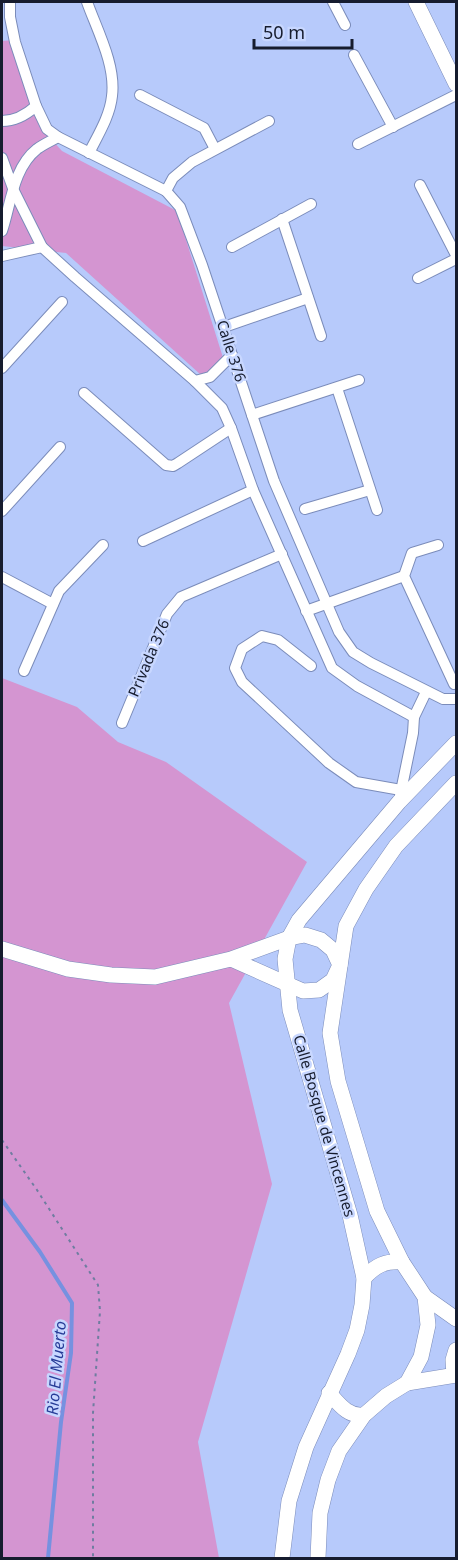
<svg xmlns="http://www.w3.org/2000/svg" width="458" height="1560" viewBox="0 0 458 1560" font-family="'Noto Sans',sans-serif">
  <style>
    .green { fill: #d495d1 }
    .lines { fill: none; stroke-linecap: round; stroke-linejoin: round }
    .stream { stroke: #7691e0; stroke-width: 4 }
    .street-casing { stroke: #7b8cba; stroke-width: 12 }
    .secondary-casing { stroke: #7b8cba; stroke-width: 16 }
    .path { stroke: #6f7da0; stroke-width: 2; stroke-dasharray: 3 4.5; stroke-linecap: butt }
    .street { stroke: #fff; stroke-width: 10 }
    .secondary { stroke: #fff; stroke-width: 15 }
    .labels { text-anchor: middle; stroke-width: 5; stroke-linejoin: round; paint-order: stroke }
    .street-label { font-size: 15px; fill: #161c2e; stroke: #c8d7ff }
    .water-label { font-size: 16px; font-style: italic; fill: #263b97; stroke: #c8d7ff }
  </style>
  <rect width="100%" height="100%" fill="#b7cafb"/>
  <g class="green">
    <polygon points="14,40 39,126 62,151 177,211 225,364 201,375 66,253 2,246 2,41"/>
    <polygon points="2,678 77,707 118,742 166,762 307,862 229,1003 272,1184 198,1442 219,1558 2,1558"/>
  </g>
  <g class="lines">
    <polyline class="stream" points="2,1200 40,1252 72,1303 71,1353 61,1422 48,1558"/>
    <defs>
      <g id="street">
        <polyline points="10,2 10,17 15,42 36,106 47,129 58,137 166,191 180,207 202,265 274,481 339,632 353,652 371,663 443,699 456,699"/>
        <path d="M 87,2 C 97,30 116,65 112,96 C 110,116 98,135 89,153"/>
        <polyline points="333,2 345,25"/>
        <polyline points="354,55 393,127"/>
        <polyline points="140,95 204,128 215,149"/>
        <path d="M 2,121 C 16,121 26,115 36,106"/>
        <polyline points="358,144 456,95"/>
        <polyline points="2,158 14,191 42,247 75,277 195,381 222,408 231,428 253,490 332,668 357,686 414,717"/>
        <polyline points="420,185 456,255"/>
        <polyline points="166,191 173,178 192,162 269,121"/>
        <polyline points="282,219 321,336"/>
        <path d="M 2,231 C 11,204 13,168 37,149 C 44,144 51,141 58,137"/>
        <polyline points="232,247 311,204"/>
        <polyline points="2,256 42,247"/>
        <polyline points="418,278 456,259"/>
        <polyline points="224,327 308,298"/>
        <polyline points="2,368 62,302"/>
        <polyline points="195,381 210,377 232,355"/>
        <polyline points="337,388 377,510"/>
        <polyline points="84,393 166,465 173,466 178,463 231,428"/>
        <polyline points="252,415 359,380"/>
        <polyline points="305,509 370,490"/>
        <polyline points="2,511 60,447"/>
        <polyline points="143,541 253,490"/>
        <polyline points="438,545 412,553 404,576 454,684"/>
        <polyline points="2,577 53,604"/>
        <polyline points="306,611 404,576"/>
        <polyline points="311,666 278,640 262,636 242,649 235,668 242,682 329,763 356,782 401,790"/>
        <polyline points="24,671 59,591 103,545"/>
        <polyline points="122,723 167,614 181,597 282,554"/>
        <polyline points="400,796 413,733 414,717 426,692"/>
      </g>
      <g id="secondary">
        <polyline points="416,2 456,84"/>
        <polyline points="2,949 68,969 111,975 155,977 231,959 289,938 305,935 321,940 333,950 340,965 333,980 319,990 303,991 231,959"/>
        <path d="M 364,1278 C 376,1265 385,1261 402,1262"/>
        <polyline points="425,1297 456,1319"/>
        <polyline points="454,1375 453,1360 456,1350"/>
        <polyline points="407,1383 456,1375"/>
        <path d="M 329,1393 C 339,1404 348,1417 364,1415"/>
        <polyline points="282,1558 289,1501 306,1447 348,1354 357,1330 362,1305 364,1278 350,1215 290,1010 285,959 289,938 299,920 399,802 456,743"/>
        <polyline points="318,1558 320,1513 328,1480 339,1451 364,1415 386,1396 407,1383 421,1357 428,1325 425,1297 402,1262 377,1211 338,1081 330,1033 346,926 366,889 396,846 456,783"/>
      </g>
    </defs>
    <use href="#street" class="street-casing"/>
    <use href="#secondary" class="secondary-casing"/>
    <polyline class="path" points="2,1140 37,1190 98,1285 100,1311 93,1413 93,1558"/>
    <use href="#street" class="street"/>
    <use href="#secondary" class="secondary"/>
  </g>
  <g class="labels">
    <g class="street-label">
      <text transform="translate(231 351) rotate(72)" y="5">Calle 376</text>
      <text transform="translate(149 658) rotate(-67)" y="5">Privada 376</text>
      <text transform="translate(324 1126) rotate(74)" y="5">Calle Bosque de Vincennes</text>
    </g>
    <g class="water-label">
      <text transform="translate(56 1368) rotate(-85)" y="6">Rio El Muerto</text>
    </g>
  </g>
  <rect width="458" height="1560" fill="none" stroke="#161c2e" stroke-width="6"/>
  <path d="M254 39v9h98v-9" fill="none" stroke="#161c2e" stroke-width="3"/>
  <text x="263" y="39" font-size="18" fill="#161c2e" stroke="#c8d7ff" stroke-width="4.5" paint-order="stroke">50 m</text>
</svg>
